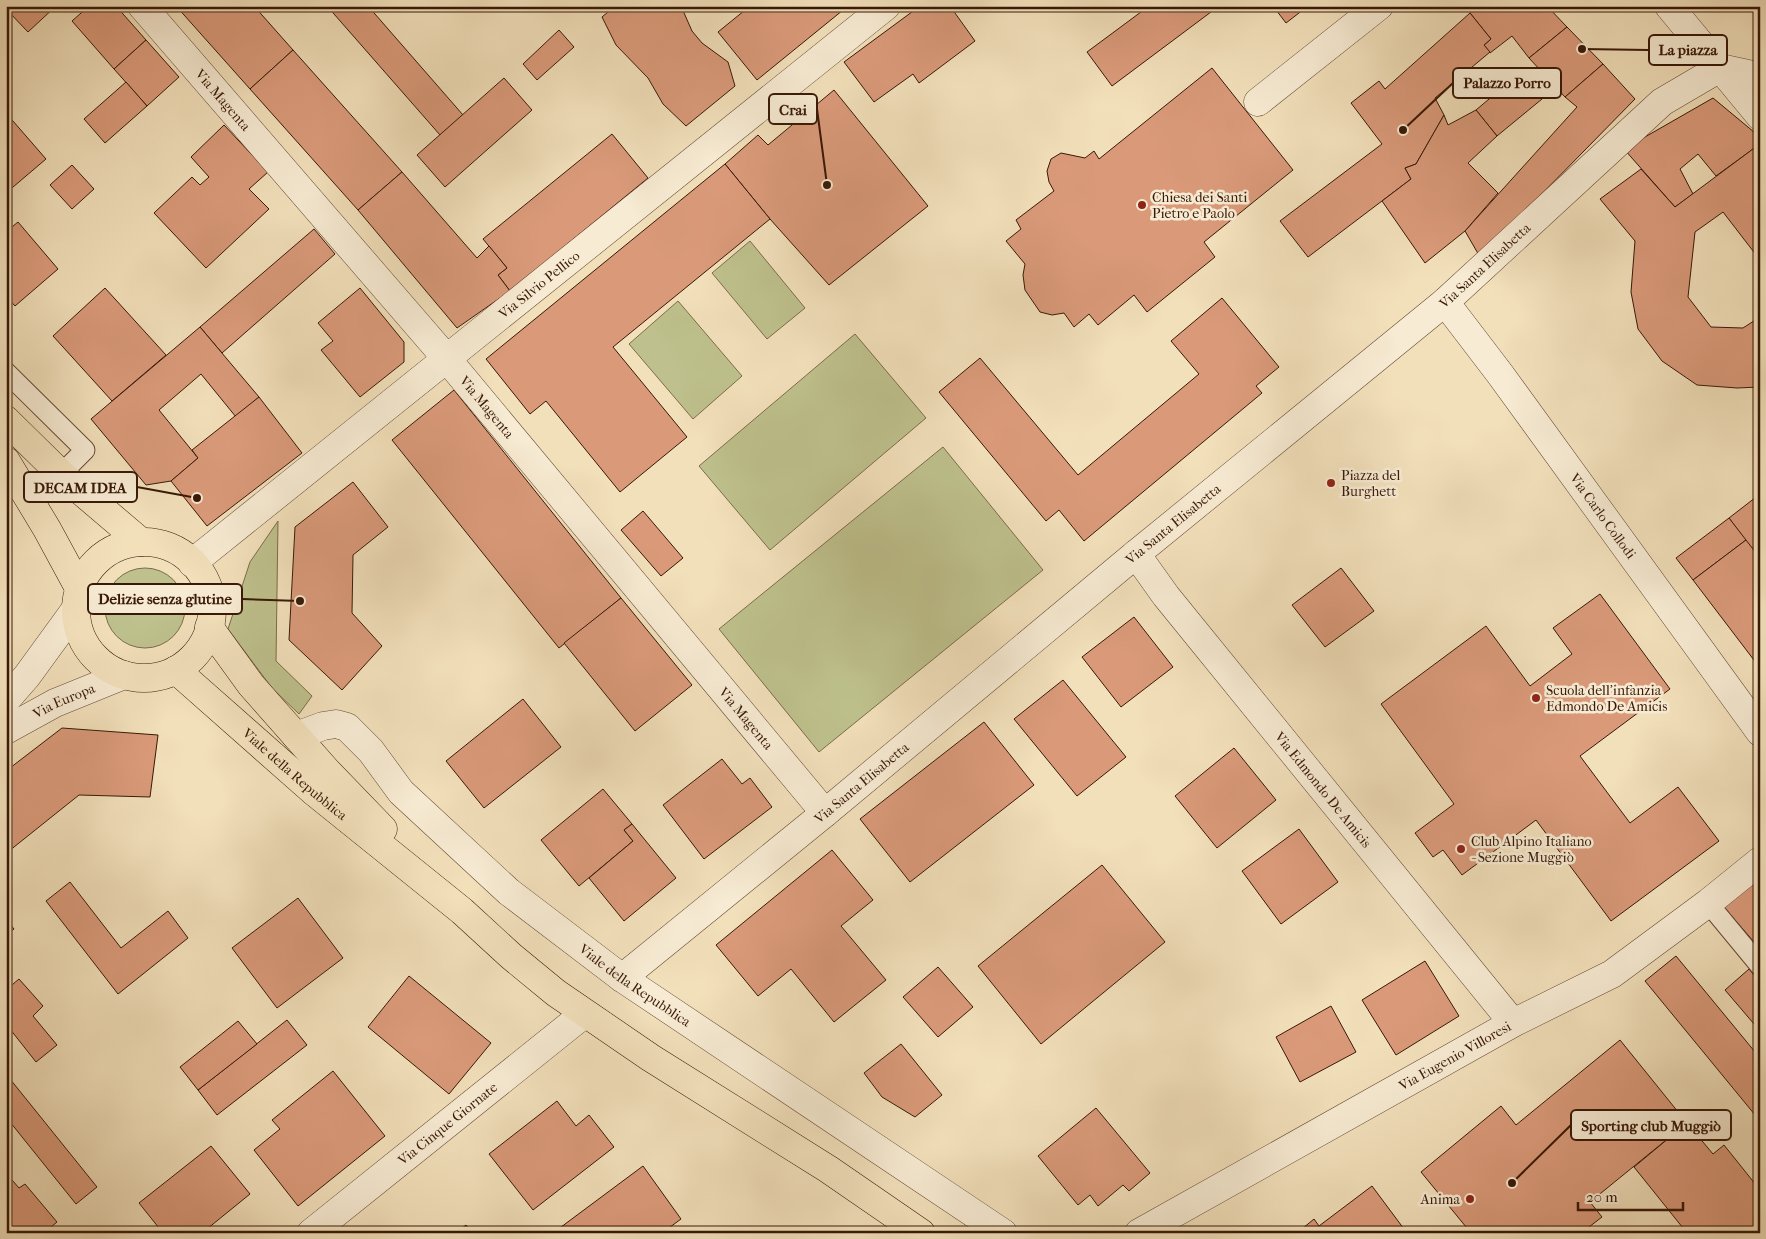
<svg xmlns="http://www.w3.org/2000/svg" width="1766" height="1239" viewBox="0 0 1766 1239" font-family="'IM FELL French Canon',serif">
  <style>
    .green { fill: #bec18d; stroke: #7b6c4a }
    .building { fill: #da9a7a; stroke: #381807 }
    .lines { fill: none; stroke-linecap: round; stroke-linejoin: round }
    .service-casing { stroke: #664a34; stroke-width: 21 }
    .minor-casing { stroke: #664a34; stroke-width: 29 }
    .tertiary-casing { stroke: #664a34; stroke-width: 29 }
    .primary-casing { stroke: #381807; stroke-width: 29 }
    .service { stroke: #f7ebd3; stroke-width: 19 }
    .minor { stroke: #f7ebd3; stroke-width: 28 }
    .tertiary { stroke: #f7ebd3; stroke-width: 28 }
    .primary { stroke: #f2e0bb; stroke-width: 28 }
    .poi-dot { fill: #8f2418; stroke: #f7ebd3; stroke-width: 2 }
    .labels { text-anchor: middle; stroke-width: 5; stroke-linejoin: round; paint-order: stroke }
    .street-label { font-size: 14px; fill: #381807; stroke: #f7ebd3 }
    .poi-label { font-size: 14px; fill: #381807; stroke: #f7ebd3; text-anchor: start }
    .leader { fill: none; stroke: #381807; stroke-width: 2 }
    .callout-dot { fill: #381807; stroke: #f7ebd3; stroke-width: 2 }
    .callout { fill: #f7ebd3; stroke: #381807; stroke-width: 2 }
    .callout-label { font-size: 15px; text-anchor: middle; font-weight: bold; fill: #381807 }
  </style>
  <rect width="100%" height="100%" fill="#f2e0bb"/>
  <filter id="stains"><feTurbulence type="fractalNoise" baseFrequency=".004" numOctaves="4"/><feColorMatrix values="0 0 0 0 .2 0 0 0 0 .09 0 0 0 0 .02 0 0 0 .5 -.17"/></filter>
  <radialGradient id="worn" r=".72"><stop offset=".6" stop-color="#630" stop-opacity="0"/><stop offset="1" stop-color="#630" stop-opacity=".3"/></radialGradient>
  <g class="green">
    <polygon points="750,241 805,308 767,339 712,273"/>
    <polygon points="678,301 742,376 693,419 629,344"/>
    <polygon points="855,334 926,418 770,550 699,466"/>
    <polygon points="943,447 1043,570 819,752 719,629"/>
    <polygon points="278,521 276,661 312,696 299,714 272,688 228,629 250,562"/>
    <circle cx="145" cy="608" r="40"/>
  </g>
  <g class="building">
    <polygon points="6,6 56,6 28,32 6,9"/>
    <polygon points="89,6 116,6 146,40 114,69 72,21"/>
    <polygon points="176,6 254,6 293,50 250,89"/>
    <polygon points="327,6 368,6 463,115 440,135"/>
    <polygon points="615,6 681,6 692,31 702,43 728,62 735,86 686,126 663,104 648,78 616,45 602,17"/>
    <polygon points="750,6 848,6 757,80 718,32"/>
    <polygon points="920,6 950,6 975,41 919,83 913,74 874,102 844,62"/>
    <polygon points="1149,6 1219,6 1112,86 1087,52"/>
    <polygon points="1273,6 1308,6 1286,23"/>
    <polygon points="1477,6 1547,6 1567,27 1529,58 1512,36 1490,53 1484,45 1491,39 1470,13"/>
    <polygon points="1470,13 1491,39 1484,45 1490,52 1435,98 1444,115 1416,164 1405,168 1411,179 1308,257 1280,221 1382,144 1351,103 1379,81 1385,89"/>
    <polygon points="1567,27 1603,64 1565,97 1529,58"/>
    <polygon points="559,30 574,47 537,80 523,64"/>
    <polygon points="146,40 179,77 147,106 114,69"/>
    <polygon points="293,50 402,172 358,210 250,89"/>
    <polygon points="1603,64 1635,99 1480,257 1465,231 1577,107 1565,97"/>
    <polygon points="1212,68 1293,170 1204,242 1215,257 1147,312 1134,295 1098,325 1089,314 1074,327 1064,313 1052,315 1040,312 1025,290 1023,275 1025,264 1006,241 1021,229 1016,220 1054,191 1049,182 1047,171 1051,159 1061,153 1085,158 1094,151 1099,159"/>
    <polygon points="1520,73 1542,99 1497,136 1476,110"/>
    <polygon points="504,78 532,110 445,187 417,155"/>
    <polygon points="126,82 147,106 105,143 84,119"/>
    <polygon points="834,90 928,206 829,285 770,219 725,164 758,135 768,145"/>
    <polygon points="1713,98 1760,137 1760,144 1716,176 1698,154 1680,169 1693,194 1675,207 1624,149"/>
    <polygon points="1476,110 1497,136 1468,163 1498,193 1465,231 1425,263 1382,201 1411,179 1405,168 1416,164 1444,115 1448,125"/>
    <polygon points="6,113 46,159 6,193"/>
    <polygon points="224,125 268,172 249,189 269,209 206,268 154,213 192,177 200,185 209,177 191,157"/>
    <polygon points="612,134 648,178 510,291 498,275 507,268 483,239"/>
    <polygon points="1757,146 1760,149 1760,260 1723,212 1695,232 1688,297 1711,327 1743,328 1760,317 1760,387 1737,388 1697,385 1662,361 1638,329 1631,292 1635,241 1600,199 1641,169 1675,207"/>
    <polygon points="725,164 770,219 613,347 687,437 620,492 546,401 530,414 486,359"/>
    <polygon points="72,165 94,189 72,209 50,185"/>
    <polygon points="402,172 477,258 489,246 507,268 498,275 510,291 457,328 358,210"/>
    <polygon points="18,222 58,269 15,306 6,296 6,232"/>
    <polygon points="314,229 335,254 222,353 200,327"/>
    <polygon points="105,288 166,355 112,401 53,336"/>
    <polygon points="360,288 404,342 404,362 360,397 321,350 333,341 318,323"/>
    <polygon points="1222,298 1279,367 1256,386 1262,393 1084,541 1059,510 1046,521 939,392 980,358 1078,475 1199,374 1171,341"/>
    <polygon points="200,327 259,397 236,417 201,374 159,410 198,458 171,481 146,485 91,419"/>
    <polygon points="454,390 621,598 559,648 392,440"/>
    <polygon points="259,397 302,453 207,526 171,481 198,458 192,450"/>
    <polygon points="353,482 388,527 353,555 352,613 382,646 342,690 289,640 295,527"/>
    <polygon points="1760,494 1760,543 1752,549 1729,518"/>
    <polygon points="643,511 683,558 661,576 621,530"/>
    <polygon points="1729,518 1746,540 1693,580 1676,558"/>
    <polygon points="1746,540 1760,558 1760,668 1693,580"/>
    <polygon points="1341,568 1374,611 1325,647 1292,605"/>
    <polygon points="6,569 10,569 6,618"/>
    <polygon points="1600,594 1670,689 1580,756 1630,823 1678,787 1719,841 1611,921 1536,820 1462,875 1443,850 1433,857 1415,833 1454,804 1381,704 1486,626 1530,686 1572,654 1553,628"/>
    <polygon points="621,598 692,685 635,731 564,643"/>
    <polygon points="1134,617 1173,667 1121,707 1082,657"/>
    <polygon points="1063,680 1126,757 1077,796 1014,719"/>
    <polygon points="523,699 561,747 484,808 446,761"/>
    <polygon points="984,722 1034,785 910,882 860,819"/>
    <polygon points="62,728 158,735 150,797 79,795 9,851 6,848 6,771"/>
    <polygon points="1234,748 1276,800 1217,848 1175,796"/>
    <polygon points="722,759 742,784 750,778 772,807 704,859 663,805"/>
    <polygon points="603,789 632,824 624,830 633,841 579,886 541,840"/>
    <polygon points="632,824 676,878 624,921 589,878 633,841 624,830"/>
    <polygon points="1299,829 1338,882 1281,924 1242,871"/>
    <polygon points="832,850 873,900 841,926 886,980 834,1022 791,969 758,996 716,945"/>
    <polygon points="1102,865 1165,942 1041,1044 978,966"/>
    <polygon points="1760,874 1760,937 1754,942 1723,906"/>
    <polygon points="70,882 121,948 168,911 188,938 118,994 46,901"/>
    <polygon points="298,898 343,958 277,1008 232,948"/>
    <polygon points="6,919 14,929 6,935"/>
    <polygon points="1676,956 1760,1058 1760,1121 1645,981"/>
    <polygon points="1425,961 1459,1016 1396,1055 1362,1000"/>
    <polygon points="938,967 973,1007 938,1037 903,997"/>
    <polygon points="1749,969 1760,982 1760,1031 1725,990"/>
    <polygon points="409,976 491,1043 449,1094 368,1027"/>
    <polygon points="19,979 43,1006 33,1016 57,1045 36,1062 6,1024 6,990"/>
    <polygon points="1331,1006 1356,1052 1300,1082 1276,1037"/>
    <polygon points="287,1020 307,1045 217,1115 198,1090"/>
    <polygon points="238,1021 257,1044 198,1090 180,1067"/>
    <polygon points="1620,1040 1687,1123 1590,1202 1602,1217 1589,1227 1594,1233 1471,1233 1421,1172 1501,1106 1516,1125"/>
    <polygon points="901,1044 942,1095 915,1117 882,1097 864,1073"/>
    <polygon points="333,1071 385,1136 298,1206 254,1150 280,1129 272,1120"/>
    <polygon points="6,1074 97,1187 76,1204 6,1117"/>
    <polygon points="557,1101 576,1126 589,1115 614,1147 533,1210 489,1154"/>
    <polygon points="1096,1108 1150,1173 1129,1191 1123,1185 1098,1206 1090,1195 1078,1205 1038,1156"/>
    <polygon points="1687,1123 1713,1154 1724,1145 1760,1190 1760,1233 1687,1233 1634,1167"/>
    <polygon points="211,1146 250,1194 202,1233 163,1233 139,1203"/>
    <polygon points="643,1166 681,1219 662,1233 553,1233"/>
    <polygon points="6,1173 19,1188 25,1184 57,1222 44,1233 6,1233"/>
    <polygon points="1372,1186 1404,1229 1399,1233 1297,1233 1314,1219 1319,1226"/>
    <polygon points="466,1225 472,1233 456,1233"/>
  </g>
  <g class="lines">
    <defs>
      <g id="service">
        <polyline points="6,372 85,450 61,474"/>
        <polyline points="1708,903 1760,966"/>
      </g>
      <g id="minor">
        <path id="s1" d="M 142,6 L 447,359 L 825,813"/>
        <polyline points="1669,6 1760,116"/>
        <polyline points="1720,68 1757,76 1760,75"/>
        <polyline points="1258,102 1379,6"/>
        <path id="s2" d="M 1445,302 L 1500,374 L 1760,732"/>
        <path id="s3" d="M 1136,554 L 1166,596 L 1513,1023"/>
        <path id="s4" d="M 192,563 L 886,6"/>
        <path id="s5" d="M 296,736 L 323,726 L 336,724 L 347,727 L 371,751 L 401,792 L 509,892 L 622,978 L 1003,1233"/>
        <path id="s6" d="M 622,978 L 825,813 L 1136,554 L 1445,302 L 1662,102 L 1720,68"/>
        <path id="s7" d="M 311,1233 L 584,1014"/>
        <path id="s8" d="M 1139,1233 L 1513,1023 L 1612,974 L 1708,903 L 1760,861"/>
      </g>
      <g id="tertiary">
        <polyline points="6,700 27,676 75,610"/>
        <path id="s9" d="M 6,730 L 55,703 L 124,675"/>
      </g>
      <g id="primary">
        <polyline points="6,420 61,474 141,542"/>
        <polyline points="6,461 47,529 79,588"/>
        <circle cx="144" cy="610" r="68"/>
        <polyline points="209,627 251,685 327,771 383,829"/>
        <path id="s10" d="M 176,670 L 313,791 L 462,911 L 511,956 L 556,993 L 651,1058 L 828,1169 L 921,1233"/>
      </g>
    </defs>
    <use href="#service" class="service-casing"/>
    <use href="#minor" class="minor-casing"/>
    <use href="#tertiary" class="tertiary-casing"/>
    <use href="#primary" class="primary-casing"/>
    <use href="#service" class="service"/>
    <use href="#minor" class="minor"/>
    <use href="#tertiary" class="tertiary"/>
    <use href="#primary" class="primary"/>
  </g>
  <g class="poi-dot">
    <circle cx="1142" cy="205" r="5"/>
    <circle cx="1331" cy="483" r="5"/>
    <circle cx="1536" cy="698" r="5"/>
    <circle cx="1461" cy="849" r="5"/>
    <circle cx="1470" cy="1199" r="5"/>
  </g>
  <g class="labels">
    <g class="street-label">
      <text dy="5" stroke="none"><textPath href="#s1" startOffset="124">Via Magenta</textPath></text>
      <text dy="5" stroke="none"><textPath href="#s6" startOffset="1119">Via Santa Elisabetta</textPath></text>
      <text dy="5" stroke="none"><textPath href="#s4" startOffset="445">Via Silvio Pellico</textPath></text>
      <text dy="5" stroke="none"><textPath href="#s1" startOffset="529">Via Magenta</textPath></text>
      <text dy="5" stroke="none"><textPath href="#s2" startOffset="266">Via Carlo Collodi</textPath></text>
      <text dy="5" stroke="none"><textPath href="#s6" startOffset="714">Via Santa Elisabetta</textPath></text>
      <text dy="5" stroke="none"><textPath href="#s9" startOffset="65">Via Europa</textPath></text>
      <text dy="5" stroke="none"><textPath href="#s1" startOffset="934">Via Magenta</textPath></text>
      <text dy="5" stroke="none"><textPath href="#s10" startOffset="158">Viale della Repubblica</textPath></text>
      <text dy="5" stroke="none"><textPath href="#s6" startOffset="309">Via Santa Elisabetta</textPath></text>
      <text dy="5" stroke="none"><textPath href="#s3" startOffset="301">Via Edmondo De Amicis</textPath></text>
      <text dy="5" stroke="none"><textPath href="#s5" startOffset="442">Viale della Repubblica</textPath></text>
      <text dy="5" stroke="none"><textPath href="#s8" startOffset="362">Via Eugenio Villoresi</textPath></text>
      <text dy="5" stroke="none"><textPath href="#s7" startOffset="175">Via Cinque Giornate</textPath></text>
    </g>
    <g class="poi-label">
      <text x="1152" y="202">Chiesa dei Santi<tspan x="1152" dy="16">Pietro e Paolo</tspan></text>
      <text x="1341" y="480">Piazza del<tspan x="1341" dy="16">Burghett</tspan></text>
      <text x="1546" y="695">Scuola dell'infanzia<tspan x="1546" dy="16">Edmondo De Amicis</tspan></text>
      <text x="1471" y="846">Club Alpino Italiano<tspan x="1471" dy="16">- Sezione Muggiò</tspan></text>
      <text x="1460" y="1204" text-anchor="end">Anima</text>
    </g>
  </g>
  <path class="leader" d="M1582 49L1649 50M1403 130L1453 83M827 185L817 109M197 498L137 487M300 601L242 599M1512 1183L1571 1125"/>
  <g class="callout-dot">
    <circle cx="1582" cy="49" r="5"/>
    <circle cx="1403" cy="130" r="5"/>
    <circle cx="827" cy="185" r="5"/>
    <circle cx="197" cy="498" r="5"/>
    <circle cx="300" cy="601" r="5"/>
    <circle cx="1512" cy="1183" r="5"/>
  </g>
  <g class="callout">
    <rect x="1649" y="35" width="78" height="30" rx="5"/>
    <rect x="1453" y="68" width="108" height="30" rx="5"/>
    <rect x="769" y="94" width="48" height="30" rx="5"/>
    <rect x="24" y="472" width="113" height="30" rx="5"/>
    <rect x="88" y="584" width="154" height="30" rx="5"/>
    <rect x="1571" y="1110" width="160" height="30" rx="5"/>
  </g>
  <g class="callout-label">
    <text x="1688" y="55">La piazza</text>
    <text x="1507" y="88">Palazzo Porro</text>
    <text x="793" y="115">Crai</text>
    <text x="80" y="493">DECAM IDEA</text>
    <text x="165" y="604">Delizie senza glutine</text>
    <text x="1651" y="1131">Sporting club Muggiò</text>
  </g>
  <rect width="1766" height="1239" fill="none" stroke="#f2e0bb" stroke-width="25"/>
  <rect x="8" y="8" width="1751" height="1224" fill="none" stroke="#381807" stroke-width="2.5"/>
  <rect x="12" y="12" width="1741" height="1214" fill="none" stroke="#381807"/>
  <path d="M1578 1202v8h105v-8" fill="none" stroke="#381807" stroke-width="2.5"/>
  <text x="1586" y="1202" font-size="15" fill="#381807" stroke="#f7ebd3" stroke-width="4" paint-order="stroke">20 m</text>
  <rect width="100%" height="100%" filter="url(#stains)"/>
  <rect width="100%" height="100%" fill="url(#worn)"/>
</svg>
